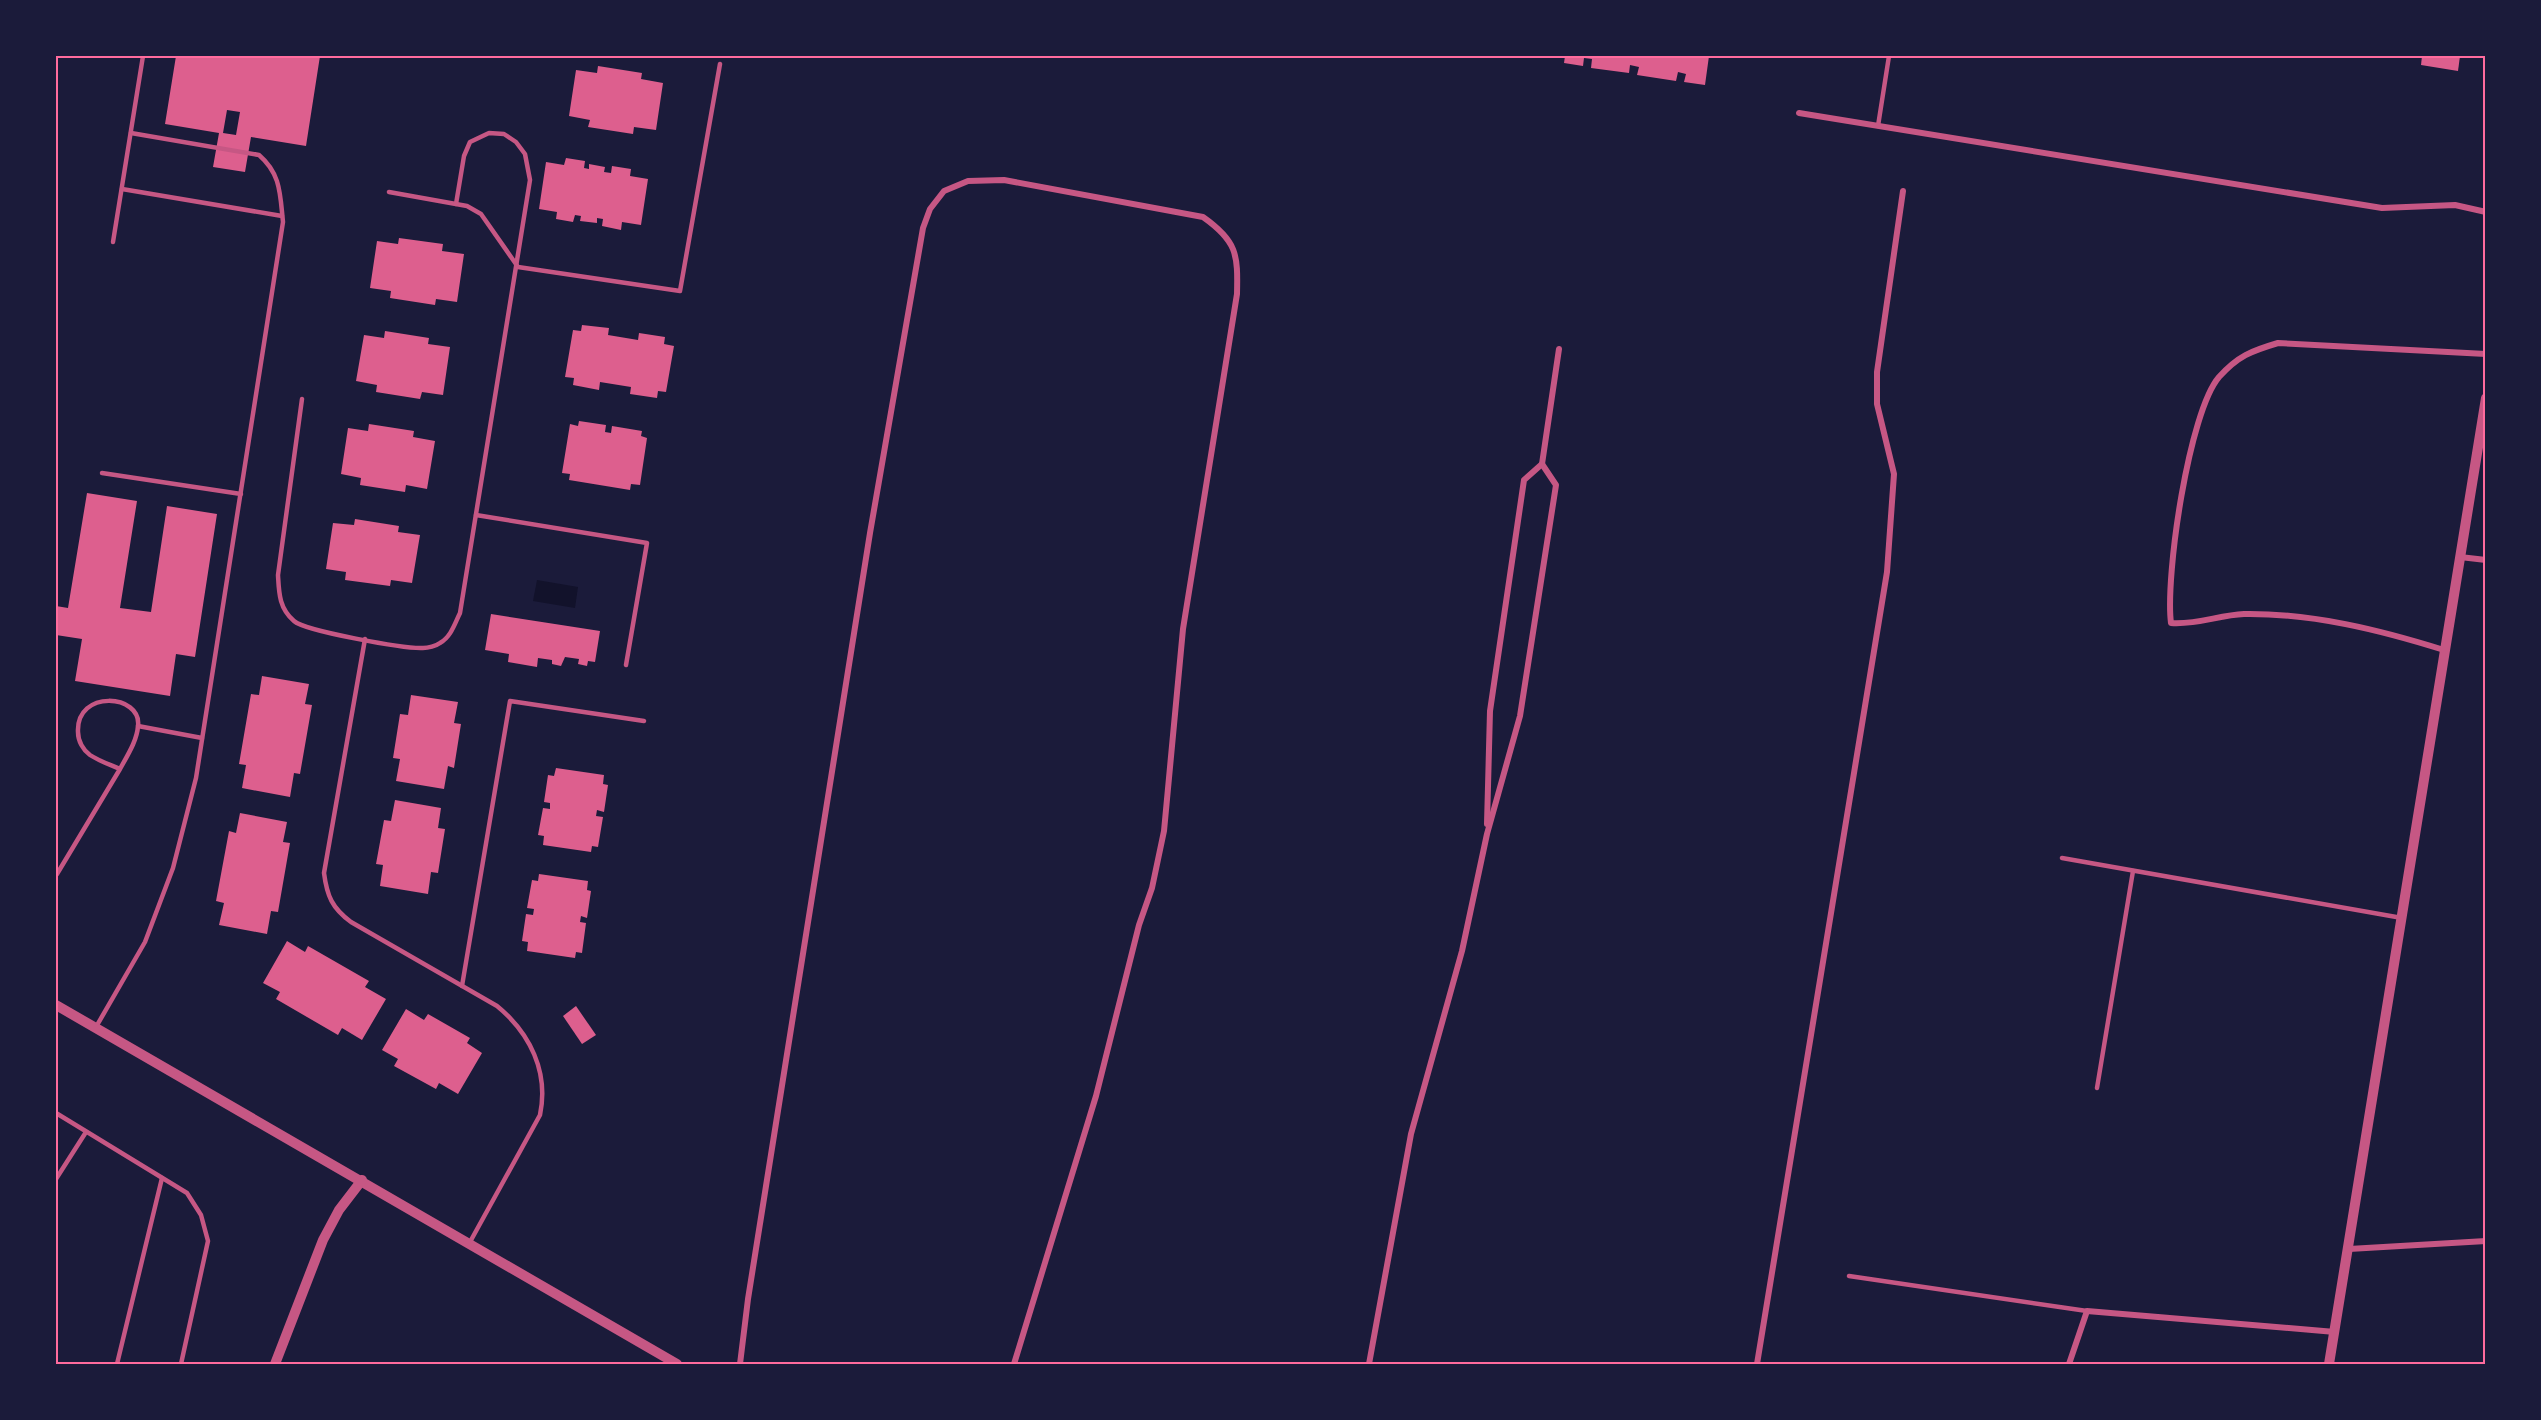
<svg xmlns="http://www.w3.org/2000/svg" width="2541" height="1420" viewBox="0 0 2541 1420" font-family="Commissioner,sans-serif">
  <style>
    .water { fill: #12122b }
    .building { fill: #dd5f8e; fill-rule: evenodd }
    .lines { fill: none; stroke-linecap: round; stroke-linejoin: round }
    .service { stroke: #c65784; stroke-width: 4.5 }
    .minor { stroke: #c65784; stroke-width: 6 }
    .tertiary { stroke: #c65784; stroke-width: 10 }
    .neatline { fill: none; stroke: #ff6b9d; stroke-width: 2 }
  </style>
  <rect width="100%" height="100%" fill="#1b1b3a"/>
  <polygon class="water" points="537,580 578,587 575,608 533,601"/>
  <g class="building">
    <path d="M 176,56 L 320,56 L 306,146 L 251,137 L 245,172 L 213,167 L 219,133 L 165,124 ZM 227,110 L 240,112 L 236,135 L 223,133 Z"/>
    <polygon points="1565,56 1709,56 1705,85 1684,82 1686,74 1678,72 1676,81 1637,75 1639,67 1630,65 1629,73 1591,68 1592,59 1584,58 1583,66 1564,63"/>
    <polygon points="2422,56 2460,56 2458,71 2421,65"/>
    <polygon points="598,66 642,73 641,79 663,83 656,130 634,127 633,134 588,127 590,120 569,116 576,70 597,73"/>
    <polygon points="566,158 585,161 584,168 589,169 589,164 605,167 604,172 611,173 612,166 631,169 630,176 648,179 641,225 622,222 621,230 602,226 603,219 597,218 597,223 580,221 581,216 575,215 573,222 556,219 557,212 539,209 546,162 564,165"/>
    <polygon points="399,238 443,244 442,251 464,254 457,302 436,299 435,305 390,298 391,291 370,288 377,241 398,244"/>
    <polygon points="582,325 609,328 608,335 638,340 639,333 665,337 664,344 674,346 666,392 658,391 657,398 630,394 631,387 600,382 599,390 573,385 574,378 565,377 573,330 581,331"/>
    <polygon points="385,331 429,338 428,344 450,347 443,395 422,392 420,399 376,392 377,385 356,381 364,335 384,338"/>
    <polygon points="579,421 606,425 605,432 611,433 612,426 642,431 641,436 647,438 640,485 631,484 630,490 569,480 570,474 562,473 570,424 578,426"/>
    <polygon points="369,424 414,431 413,437 435,441 427,489 406,485 405,492 360,485 361,478 341,474 348,428 368,431"/>
    <polygon points="87,493 137,501 120,608 151,612 167,506 217,514 195,657 176,654 170,696 75,681 82,639 56,635 56,606 68,608"/>
    <polygon points="355,519 399,526 398,532 420,535 412,583 391,580 390,586 345,580 346,572 326,569 333,523 354,525"/>
    <polygon points="491,614 600,631 595,662 588,661 587,666 578,664 579,659 565,657 561,666 552,664 552,660 538,658 537,667 508,662 509,654 485,650"/>
    <polygon points="262,676 309,684 305,704 312,705 300,774 294,773 290,797 242,788 246,765 239,764 251,694 259,695"/>
    <polygon points="411,695 458,702 454,723 461,724 454,768 448,766 444,789 396,781 400,759 393,758 400,714 408,715"/>
    <polygon points="556,768 604,775 603,784 608,785 604,812 597,810 596,816 603,817 598,847 592,846 591,852 543,845 544,836 538,835 543,808 550,809 550,803 544,802 548,775 554,776"/>
    <polygon points="395,800 441,808 438,828 445,829 438,873 431,872 428,894 380,886 383,865 376,864 384,820 391,821"/>
    <polygon points="240,813 287,822 283,842 290,843 278,912 271,911 267,934 219,925 224,903 216,901 229,831 236,833"/>
    <polygon points="539,874 588,881 587,890 591,891 587,918 581,916 580,922 586,923 582,953 576,952 575,958 527,951 528,942 522,941 526,914 533,915 534,909 527,908 532,880 538,881"/>
    <polygon points="287,941 305,952 308,946 369,981 365,987 386,999 362,1040 342,1028 338,1035 276,999 280,992 263,983"/>
    <polygon points="576,1006 596,1035 582,1044 563,1016"/>
    <polygon points="406,1009 424,1020 428,1014 470,1038 467,1043 482,1053 458,1094 439,1083 436,1089 394,1066 398,1059 382,1050"/>
  </g>
  <g class="lines">
    <g class="service">
      <polyline points="1878,126 1889,56"/>
      <polyline points="122,189 282,216"/>
      <polyline points="389,192 467,206 481,214 518,267 680,291 720,64"/>
      <polyline points="113,242 143,56"/>
      <path d="M 302,399 L 278,575 C 279,593 279,608 294,621 C 305,631 405,649 423,648 C 428,648 436,646 440,643 C 451,637 455,623 460,613 L 530,180 L 525,154 L 516,142 L 504,134 L 489,133 L 470,142 L 464,156 L 456,204"/>
      <polyline points="102,473 241,494"/>
      <polyline points="476,515 647,543 626,665"/>
      <path d="M 365,639 L 324,873 C 327,896 332,908 351,922 L 497,1006 C 530,1033 549,1072 540,1115 L 470,1242"/>
      <polyline points="138,726 202,738"/>
      <polyline points="2062,858 2402,918"/>
      <path d="M 57,874 L 120,769 C 127,756 137,741 138,726 C 142,694 76,689 78,732 C 78,741 83,750 90,755 C 99,761 111,765 120,769"/>
      <polyline points="462,986 510,701 644,721"/>
      <path d="M 96,1027 L 145,942 L 173,868 L 196,778 L 283,222 C 280,194 281,174 259,155 L 131,133"/>
      <polyline points="2097,1088 2133,871"/>
      <polyline points="56,1113 187,1193 201,1215 208,1241 181,1364"/>
      <polyline points="56,1179 86,1132"/>
      <polyline points="1849,1276 2087,1311"/>
      <polyline points="117,1364 162,1178"/>
    </g>
    <g class="minor">
      <polyline points="1799,113 2382,208 2455,205 2486,212"/>
      <polyline points="2460,557 2486,560"/>
      <path d="M 2444,650 C 2380,630 2312,613 2244,614 C 2219,615 2197,625 2171,623 C 2165,576 2189,412 2219,377 C 2238,356 2251,351 2278,343 L 2486,354"/>
      <polyline points="1487,824 1490,711 1524,480 1542,464 1559,349"/>
      <polyline points="2349,1249 2486,1241"/>
      <path d="M 740,1364 L 748,1299 L 870,533 L 923,228 L 930,209 L 944,191 L 968,181 L 1004,180 L 1203,217 C 1237,241 1238,254 1237,294 L 1183,629 L 1164,831 L 1152,888 L 1139,925 L 1096,1096 L 1014,1364"/>
      <polyline points="1369,1364 1411,1134 1462,951 1487,834 1520,716 1556,485 1542,464"/>
      <polyline points="1757,1364 1887,572 1894,474 1877,404 1877,372 1903,191"/>
      <polyline points="2069,1364 2087,1311 2335,1332"/>
    </g>
    <g class="tertiary">
      <polyline points="56,1005 677,1364"/>
      <polyline points="275,1364 323,1240 339,1210 362,1180"/>
      <polyline points="2329,1364 2486,398"/>
    </g>
  </g>
  <rect width="2541" height="1420" fill="none" stroke="#1b1b3a" stroke-width="114"/>
  <rect x="57" y="57" width="2427" height="1306" class="neatline"/>
</svg>
